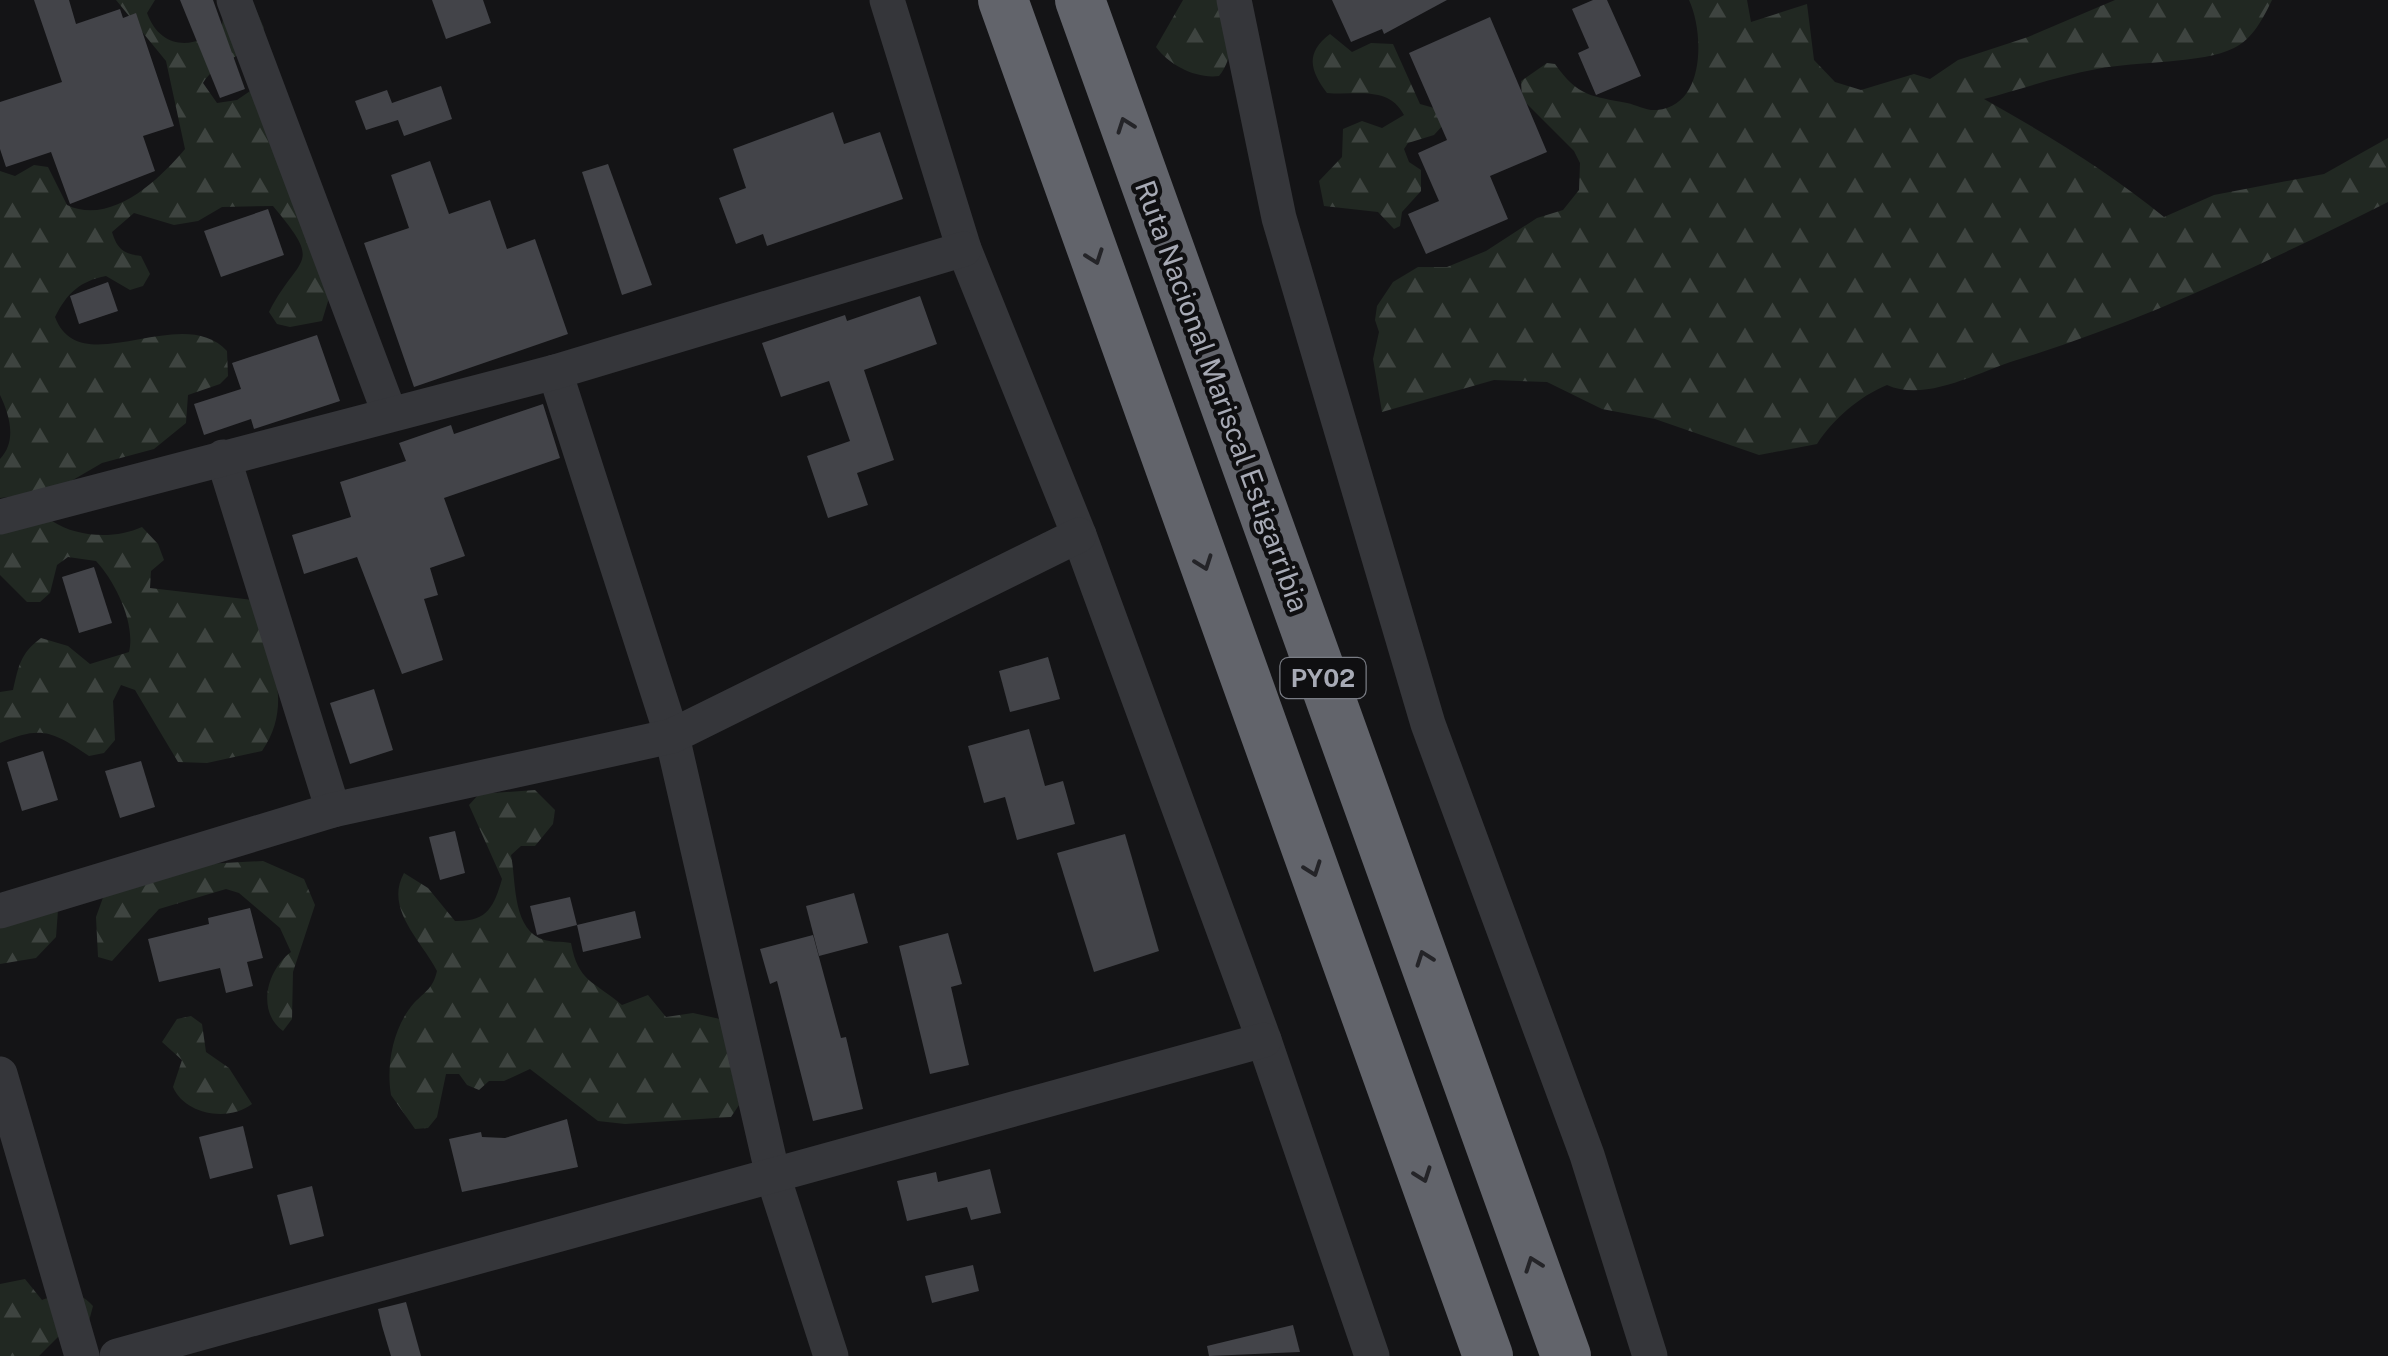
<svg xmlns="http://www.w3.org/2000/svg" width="2388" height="1356" viewBox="0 0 2388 1356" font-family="'Public Sans',sans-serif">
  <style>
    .forest { fill: url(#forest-firs) }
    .building { fill: #434449 }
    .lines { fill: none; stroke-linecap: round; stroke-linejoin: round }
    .minor { stroke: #35363a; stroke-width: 35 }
    .highway { stroke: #62646b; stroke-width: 50 }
    .oneway { stroke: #242428 }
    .labels { text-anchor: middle; stroke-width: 9; stroke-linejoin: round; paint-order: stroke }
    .shield { fill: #0f0f11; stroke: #797c84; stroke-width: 2.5 }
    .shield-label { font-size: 25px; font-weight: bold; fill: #a7aab5 }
    .street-label { font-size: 28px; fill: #a7aab5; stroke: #0f0f11 }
  </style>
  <defs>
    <pattern id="forest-firs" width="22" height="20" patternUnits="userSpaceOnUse" patternTransform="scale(2.5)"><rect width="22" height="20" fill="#212822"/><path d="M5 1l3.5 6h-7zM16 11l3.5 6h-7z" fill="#3e4440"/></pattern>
  </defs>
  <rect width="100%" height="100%" fill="#141416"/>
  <g class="forest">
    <path d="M 116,0 L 155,0 L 147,13 C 161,51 196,50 222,26 L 224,8 L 252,0 L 264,28 C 252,57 218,58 203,83 L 217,103 L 237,100 L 266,80 L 332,288 L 322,321 L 290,327 L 277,324 L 269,312 C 299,253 325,268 273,206 L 222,207 L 198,221 L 174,225 L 134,213 L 112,232 C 117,249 124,254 141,256 L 150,274 L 143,286 L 130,290 L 106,276 C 80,281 67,293 55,317 C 80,384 181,301 227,351 L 228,376 L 220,384 L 188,395 L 186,423 L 154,449 L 102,463 L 54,491 L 0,498 L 0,459 C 17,441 10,416 0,395 L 0,171 L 15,176 L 34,165 L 48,167 L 67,205 C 111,226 159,180 185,149 L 166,61 Z"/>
    <path d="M 1183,0 L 1240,0 C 1232,24 1235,58 1219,76 C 1196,79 1169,65 1156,47 Z"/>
    <path d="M 1689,0 L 1747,0 L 1751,22 L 1807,4 L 1814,60 L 1835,82 L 1861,90 L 1914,74 L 1930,79 L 1958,60 L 2028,37 L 2115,0 L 2272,0 C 2264,17 2252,40 2234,48 C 2202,64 2137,61 2097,69 C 2059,76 2021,89 1984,99 C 2046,134 2108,171 2164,217 L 2214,195 L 2324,174 L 2388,138 L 2388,202 C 2268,262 2148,319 2020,359 C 1982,370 1927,403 1887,385 C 1860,396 1833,419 1817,444 L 1759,455 L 1655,419 L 1602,409 L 1547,382 L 1494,380 L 1382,412 L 1373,359 L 1379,332 L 1375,320 L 1377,306 L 1393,282 L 1418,267 L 1447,267 L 1486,251 L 1537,218 L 1563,210 L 1579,190 L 1580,163 L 1574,151 L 1522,99 L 1521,81 L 1547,63 L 1555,64 C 1578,97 1592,96 1627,103 C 1637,105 1646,111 1657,110 C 1706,106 1704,32 1689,0 Z"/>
    <path d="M 1330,34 L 1352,52 L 1371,43 L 1393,44 L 1420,104 L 1441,110 L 1444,124 L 1434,135 L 1408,143 L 1404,149 L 1409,162 L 1421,170 L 1421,191 L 1402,212 L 1400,226 L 1394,229 L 1378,212 L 1324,206 L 1319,181 L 1342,157 L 1343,129 L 1362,121 L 1382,128 L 1404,115 C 1388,85 1356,96 1327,93 C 1310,70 1305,53 1330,34 Z"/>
    <path d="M 52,521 C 78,538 116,539 142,527 L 158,544 L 164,560 L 151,571 L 150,588 L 253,600 C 268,653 296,702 262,751 L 207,763 L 178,762 L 135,690 L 121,685 L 113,701 L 115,740 L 104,753 L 89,756 C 53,732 42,725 0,743 L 0,692 L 13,690 C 19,665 20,654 41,638 L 68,646 L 90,664 L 129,652 C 136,624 115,581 96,561 L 68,557 L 57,565 L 50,593 L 40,602 L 27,602 L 0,575 L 0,527 Z"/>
    <path d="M 535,790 L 555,810 L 553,824 L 535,846 L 521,846 L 511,855 C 516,879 512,924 539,938 C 548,943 562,941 571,943 C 578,982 594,981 622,1005 L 648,995 L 666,1017 L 693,1013 L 720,1019 L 739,1105 L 731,1117 L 625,1124 L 598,1121 L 530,1069 L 504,1081 L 489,1081 L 479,1090 L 467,1085 L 459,1074 L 446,1074 L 437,1117 L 428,1128 L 415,1129 L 391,1095 C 386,1065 393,1027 414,1003 C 426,991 433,988 437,971 C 422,941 384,909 404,873 L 428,888 L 455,921 C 487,922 494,907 502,879 L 469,805 L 479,794 Z"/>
    <path d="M 263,861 L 304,879 L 315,905 L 293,972 L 292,1019 L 283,1031 C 256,1011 267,970 291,952 L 280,928 L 239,893 L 226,889 L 159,909 L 112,961 L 98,957 L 96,917 L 105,892 L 206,864 Z"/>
    <polygon points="0,893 58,910 56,937 36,958 0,964"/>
    <path d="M 191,1016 L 202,1024 L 206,1052 L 229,1068 L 252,1104 C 229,1122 185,1115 173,1087 L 182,1060 L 162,1042 L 177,1019 Z"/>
    <path d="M 25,1279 L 42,1300 C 64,1293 76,1288 93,1306 L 89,1321 L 64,1331 L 39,1356 L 0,1356 L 0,1284 Z"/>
  </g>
  <g class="building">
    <polygon points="34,0 69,0 76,24 120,9 123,18 136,13 174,126 143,136 155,171 70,204 51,152 6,167 0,149 0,102 62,82"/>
    <polygon points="180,0 213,0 245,89 220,98"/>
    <polygon points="432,0 483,0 491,23 446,39"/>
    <polygon points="1332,0 1447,0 1384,34 1382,29 1351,42"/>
    <polygon points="1593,0 1607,0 1641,76 1596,95 1578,53 1589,48 1572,9"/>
    <polygon points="1490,17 1547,152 1490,176 1508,219 1426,254 1408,214 1439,201 1418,153 1447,140 1409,53"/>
    <polygon points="441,86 452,119 404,136 398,120 366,130 355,101 387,90 392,103"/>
    <polygon points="833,112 844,144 880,132 903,199 767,246 763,234 736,244 719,198 746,188 733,149"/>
    <polygon points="430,161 449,214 490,200 507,249 535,239 568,334 414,387 364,243 409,228 391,175"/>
    <polygon points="608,164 652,285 622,295 582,172"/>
    <polygon points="268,209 284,255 221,277 204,231"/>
    <polygon points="108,282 118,311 79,324 70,296"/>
    <polygon points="920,296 937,344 864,370 894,460 857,473 868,505 828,518 807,456 850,441 829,381 781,397 762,343 845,315 847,321"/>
    <polygon points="317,335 340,401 254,429 251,419 204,435 194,404 241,389 232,363"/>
    <polygon points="543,404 560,458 444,498 465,556 430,568 438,595 424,599 443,660 402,674 357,557 304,574 292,535 351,517 340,482 406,461 399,443 451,425 454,434"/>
    <polygon points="94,567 112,623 79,633 62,577"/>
    <polygon points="1048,657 1060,699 1010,712 999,671"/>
    <polygon points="374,689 393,750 350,764 330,703"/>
    <polygon points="1029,729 1045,786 1063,781 1075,824 1017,840 1005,797 984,803 968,746"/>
    <polygon points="43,751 58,800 22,811 7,762"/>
    <polygon points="141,761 155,807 120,818 105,771"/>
    <polygon points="455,831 465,873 440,880 429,837"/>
    <polygon points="1125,834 1159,951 1094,972 1057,853"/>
    <polygon points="854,893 868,943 819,956 806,906"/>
    <polygon points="570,897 577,925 537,935 530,906"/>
    <polygon points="250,908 263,958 247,962 253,986 226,993 220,968 159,982 148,939 209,924 208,918"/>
    <polygon points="635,911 641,938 583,952 577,925"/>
    <polygon points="948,933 962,984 951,987 969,1065 930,1074 899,946"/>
    <polygon points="813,935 841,1038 846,1037 863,1109 813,1121 777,981 770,984 760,949"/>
    <polygon points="567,1119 578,1167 462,1192 449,1139 481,1132 482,1137 505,1138"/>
    <polygon points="243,1126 253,1168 210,1179 199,1137"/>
    <polygon points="990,1169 1001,1213 971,1220 967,1207 907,1221 897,1181 936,1172 938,1182"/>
    <polygon points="312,1186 324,1236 290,1245 277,1195"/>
    <polygon points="973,1265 979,1291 932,1303 925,1276"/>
    <polygon points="406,1302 421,1356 391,1356 382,1326 378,1309"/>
    <polygon points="1293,1325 1300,1352 1209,1356 1207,1346"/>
  </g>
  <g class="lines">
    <g class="minor">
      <polyline points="234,0 389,412"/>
      <polyline points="887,0 964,249 1079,535 1264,1040 1372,1356"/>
      <polyline points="1234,0 1279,218 1428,724 1587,1155 1650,1356"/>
      <polyline points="555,372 672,736 773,1176 831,1356"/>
      <polyline points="223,457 333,810"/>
      <polyline points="0,517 555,372 964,249"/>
      <polyline points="0,911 333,810 672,736 1079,535"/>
      <polyline points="0,1074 82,1356"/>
      <polyline points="117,1356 1264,1040"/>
    </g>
    <g class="highway">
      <polyline points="1003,0 1488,1356"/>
      <polyline points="1080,0 1566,1356"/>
    </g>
  </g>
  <defs><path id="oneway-chevron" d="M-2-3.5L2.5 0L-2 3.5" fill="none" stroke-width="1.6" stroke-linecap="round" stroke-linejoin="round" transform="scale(2.5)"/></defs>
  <g class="oneway">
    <use href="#oneway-chevron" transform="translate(1125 125) rotate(-110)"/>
    <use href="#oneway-chevron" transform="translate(1095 257) rotate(70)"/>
    <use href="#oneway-chevron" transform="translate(1204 563) rotate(70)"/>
    <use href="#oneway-chevron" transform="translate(1313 869) rotate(70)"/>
    <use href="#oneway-chevron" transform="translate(1424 958) rotate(-110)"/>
    <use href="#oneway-chevron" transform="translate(1423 1175) rotate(70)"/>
    <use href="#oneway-chevron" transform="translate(1533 1264) rotate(-110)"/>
  </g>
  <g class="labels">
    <rect class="shield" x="1280.5" y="658" width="85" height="40" rx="8"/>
    <g class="shield-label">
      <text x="1323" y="687">PY02</text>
    </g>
    <g class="street-label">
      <text transform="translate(1222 396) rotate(70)" y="10">Ruta Nacional Mariscal Estigarribia</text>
    </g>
  </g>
</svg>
